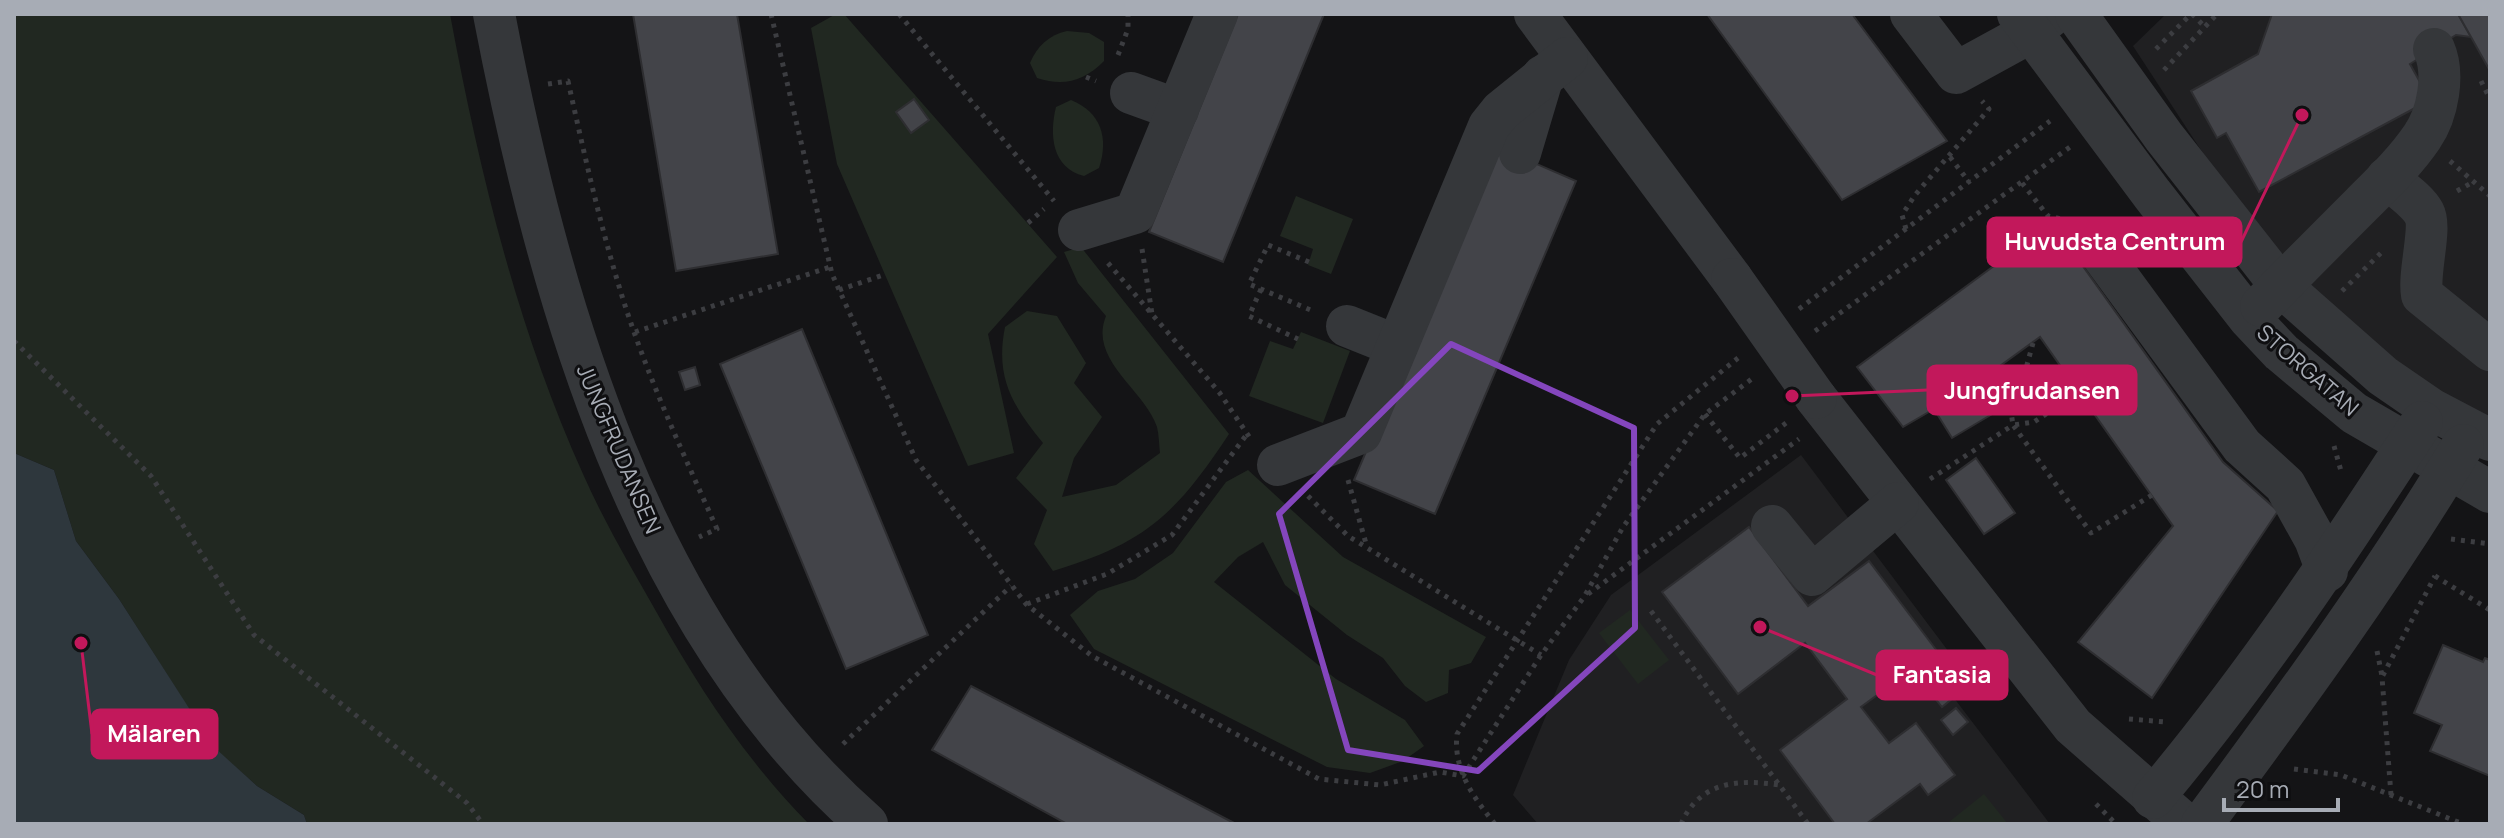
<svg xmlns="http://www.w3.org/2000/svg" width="2504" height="838" viewBox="0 0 2504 838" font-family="Manrope,sans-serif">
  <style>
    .built { fill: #202022 }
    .green { fill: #212821 }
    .water { fill: #2e373d }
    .building { fill: #434449; stroke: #2e2e31; stroke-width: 2 }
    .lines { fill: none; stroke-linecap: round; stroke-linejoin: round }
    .path { stroke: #3c3d41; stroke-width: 5; stroke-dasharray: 4 6; stroke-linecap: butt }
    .minor { stroke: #35373a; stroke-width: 42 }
    .minor-bridge { stroke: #35373a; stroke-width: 42 }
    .marked { fill: none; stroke: #8446bd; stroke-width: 6; stroke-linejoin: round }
    .labels { text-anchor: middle; stroke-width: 6; stroke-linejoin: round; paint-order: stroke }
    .street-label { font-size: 22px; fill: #a7acb5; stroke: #0f0f11 }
    .leader { fill: none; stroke: #c2185b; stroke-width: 3 }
    .callout-dot { fill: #c2185b; stroke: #0f0f11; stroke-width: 3 }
    .callout { fill: #c2185b; stroke: #c2185b; stroke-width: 3 }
    .callout-label { font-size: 24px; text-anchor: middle; font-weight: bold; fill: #fff }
  </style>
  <rect width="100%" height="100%" fill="#141416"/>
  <g class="built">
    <polygon points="2166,14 2490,14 2490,421 2428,386 2335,314 2246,219 2133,46"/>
    <polygon points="1801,455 1973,684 1954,698 2050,824 1538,824 1513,795 1569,660 1611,595"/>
  </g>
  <g class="green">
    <path d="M 14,14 L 450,14 C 479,170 517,328 583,474 C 604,522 631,567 657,613 C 700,690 747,761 809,824 L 307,824 L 304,815 L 257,786 L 214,748 L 119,599 L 76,541 L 54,470 L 14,453 Z"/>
    <polygon points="836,14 844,14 1057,257 988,334 1014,453 968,466 837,164 811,28"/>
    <path d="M 1067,31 L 1089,33 L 1104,42 L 1104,61 C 1084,81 1064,87 1037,78 L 1030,63 C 1037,46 1049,35 1067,31 Z"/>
    <path d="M 1071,100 C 1101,112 1109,138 1099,168 L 1084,176 C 1052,168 1049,135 1056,107 Z"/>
    <polygon points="1296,196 1353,219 1331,274 1308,265 1313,249 1280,236"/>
    <path d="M 1081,247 L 1229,434 C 1176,514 1146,543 1053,571 L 1034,544 L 1047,510 L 1016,478 L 1043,443 C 1012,405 995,377 1005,327 L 1027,311 L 1057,316 L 1086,363 L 1074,383 L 1102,417 L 1074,458 L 1062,497 L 1116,485 L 1160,453 C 1159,445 1159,435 1157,427 C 1145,390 1088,360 1106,316 L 1078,283 L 1064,252 Z"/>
    <polygon points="1301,332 1350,351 1323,423 1249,396 1270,341 1293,349"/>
    <polygon points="1248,470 1343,557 1486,637 1471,663 1449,670 1448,693 1426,702 1405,686 1383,658 1347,635 1285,585 1263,542 1238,557 1214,582 1336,679 1405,720 1424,746 1403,761 1370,773 1327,767 1094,649 1070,615 1098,591 1135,579 1173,553 1226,482"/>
    <polygon points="1630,610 1669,660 1638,684 1599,633"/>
    <polygon points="1984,794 2008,824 1951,824 1949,822"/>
  </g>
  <polygon class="water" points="14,453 54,470 76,541 119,599 214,747 257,786 304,815 307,824 14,824"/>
  <g class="building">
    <polygon points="633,14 737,14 778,254 676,271"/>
    <polygon points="1238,14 1324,14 1223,262 1149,232"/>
    <polygon points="1707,14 1852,14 1947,141 1842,200"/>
    <polygon points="2272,14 2458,14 2471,37 2456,35 2410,64 2430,100 2259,192 2226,133 2217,138 2191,91 2258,54"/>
    <polygon points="2458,14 2490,14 2490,71 2471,37"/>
    <polygon points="914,99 929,120 911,133 896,112"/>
    <polygon points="1495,146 1576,181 1435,514 1354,480"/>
    <polygon points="2052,223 2223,462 2278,511 2152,698 2078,642 2173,526 2040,337 1982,379 1999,410 1952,438 1934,409 1903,427 1857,367"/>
    <polygon points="802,329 928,635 846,669 720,364"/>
    <polygon points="695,367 700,385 685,390 679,372"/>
    <polygon points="1976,458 2015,513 1984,534 1946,480"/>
    <polygon points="1749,527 1808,606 1869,561 1937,651 1861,707 1889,743 1916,723 1955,775 1928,795 1920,784 1866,824 1835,824 1780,750 1847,699 1805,643 1738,694 1662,592"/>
    <polygon points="2443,645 2483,662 2485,658 2490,660 2490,776 2430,751 2442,725 2414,713"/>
    <polygon points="1939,669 1959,693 1942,707 1922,682"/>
    <polygon points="971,686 1236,824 1067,824 932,750"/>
    <polygon points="1956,708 1968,722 1953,735 1941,720"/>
  </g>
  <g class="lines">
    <g class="path">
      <polyline points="771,14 832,274 916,460 1026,604 1092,656 1319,779 1380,785 1440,772 1463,776 1541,655 1584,597 1623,527 1705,414 1753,378"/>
      <polyline points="899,14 1054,201"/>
      <polyline points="2192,14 2206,28"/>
      <polyline points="2156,49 2191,14"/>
      <polyline points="1118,55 1128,29 1128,14"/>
      <polyline points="2164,70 2217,14"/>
      <polyline points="1086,77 1096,81"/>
      <polyline points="2481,81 2490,99"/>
      <path d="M 548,84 L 568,81 C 584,153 600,225 622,296 C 647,376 683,453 717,529 L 699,537"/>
      <polyline points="1950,157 1969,182"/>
      <polyline points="2450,161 2490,196"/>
      <polyline points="2022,183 2048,216 2061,219"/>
      <polyline points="2457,191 2473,182"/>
      <polyline points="1028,223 1044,209"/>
      <polyline points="1906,229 1902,215 1915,195 1989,109 1982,101"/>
      <polyline points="1142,249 1152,314"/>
      <polyline points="1309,262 1268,245 1249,284 1313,311"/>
      <polyline points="1108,263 1219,392 1250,438"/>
      <polyline points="1261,289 1249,316 1298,339"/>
      <polyline points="839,290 886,274"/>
      <polyline points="2342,291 2384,250"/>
      <polyline points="1799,309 2050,121"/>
      <polyline points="1815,331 2070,147"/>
      <polyline points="635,332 830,267"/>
      <polyline points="14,341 151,476 254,635 467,803 483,824"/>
      <polyline points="2033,343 2022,383 2050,410"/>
      <polyline points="1994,370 2022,383 2009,399 2013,425 2034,422 2079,392"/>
      <polyline points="1705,414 1740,458 1786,423"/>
      <polyline points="2334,446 2341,471"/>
      <polyline points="1930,479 2013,425 2091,533 2152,495"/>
      <polyline points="1348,480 1367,547"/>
      <polyline points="1308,496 1348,536 1541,655"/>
      <polyline points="2451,539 2490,544"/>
      <polyline points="2435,576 2490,610"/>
      <polyline points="1588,594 1799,439"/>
      <polyline points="1027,604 1107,574 1172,535 1247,434"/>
      <polyline points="1651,611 1808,824"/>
      <polyline points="2377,651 2382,676"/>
      <polyline points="2129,719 2166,722"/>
      <polyline points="843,744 1011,586"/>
      <polyline points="2294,769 2341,775 2463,824"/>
      <polyline points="2391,795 2382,677 2435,576"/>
      <polyline points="2096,804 2116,824"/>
      <path d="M 1495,824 C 1473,797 1453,769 1457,734 L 1657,424 L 1738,358"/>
      <path d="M 1681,824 C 1700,781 1738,779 1779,785"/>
    </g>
    <g class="minor">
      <path d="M 494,14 C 549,299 640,625 867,824"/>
      <polyline points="1535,14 1732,279"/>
      <polyline points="1911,14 1956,73 2031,32 2052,15"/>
      <polyline points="2018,14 2152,194 2249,318 2281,352 2354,413 2490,492"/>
      <polyline points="2076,14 2164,137 2281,286 2383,376 2431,409 2490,440"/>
      <polyline points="1131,93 1178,110"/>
      <polyline points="1520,153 1543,76"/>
      <path d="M 2387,178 C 2398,188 2417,200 2424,213 C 2432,228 2418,273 2422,295 L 2490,350"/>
      <polyline points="1079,230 1135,213 1217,14"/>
      <polyline points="2091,240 2242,446 2285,485 2315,539 2327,571"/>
      <path d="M 2261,306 C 2294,272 2327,239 2361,205 C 2382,184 2405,162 2422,137 C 2438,114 2445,74 2434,49"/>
      <polyline points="1347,326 1397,346"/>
      <polyline points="1816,398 2073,726 2185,824"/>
      <polyline points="1278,465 1361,433 1489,126 1501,111 1567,58"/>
      <polyline points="1772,526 1812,575 1898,503"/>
      <path d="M 2153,798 C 2254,678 2337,553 2422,422"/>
      <path d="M 2202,824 C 2294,700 2384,577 2463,445"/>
    </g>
    <polyline class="minor-bridge" points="1732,279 1816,398"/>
  </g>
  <path class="marked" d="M 1451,344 L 1634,428 L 1635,628 L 1478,771 L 1348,750 L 1279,514 Z"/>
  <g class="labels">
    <g class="street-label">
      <text transform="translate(2308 370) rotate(41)" y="8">STORGATAN</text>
      <text transform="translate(619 449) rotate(67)" y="8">JUNGFRUDANSEN</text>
    </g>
  </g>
  <path class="leader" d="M2302 115L2241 242M1792 396L1928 390M1760 627L1877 675M81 643L92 734"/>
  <g class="callout-dot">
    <circle cx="2302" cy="115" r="8"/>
    <circle cx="1792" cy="396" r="8"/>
    <circle cx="1760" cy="627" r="8"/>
    <circle cx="81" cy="643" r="8"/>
  </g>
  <g class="callout">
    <rect x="1988" y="218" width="253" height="48" rx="8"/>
    <rect x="1928" y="366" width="208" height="48" rx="8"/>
    <rect x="1877" y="651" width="130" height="48" rx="8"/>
    <rect x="92" y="710" width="125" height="48" rx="8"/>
  </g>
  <g class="callout-label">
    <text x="2115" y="250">Huvudsta Centrum</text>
    <text x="2032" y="399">Jungfrudansen</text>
    <text x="1942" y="683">Fantasia</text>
    <text x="154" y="742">Mälaren</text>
  </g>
  <rect width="2504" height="838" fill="none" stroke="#a7acb5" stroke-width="32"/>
  <path d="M2224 798v12h114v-12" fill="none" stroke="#a7acb5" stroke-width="4"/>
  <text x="2236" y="798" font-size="24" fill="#a7acb5" stroke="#0f0f11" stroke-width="6" paint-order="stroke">20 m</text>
</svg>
